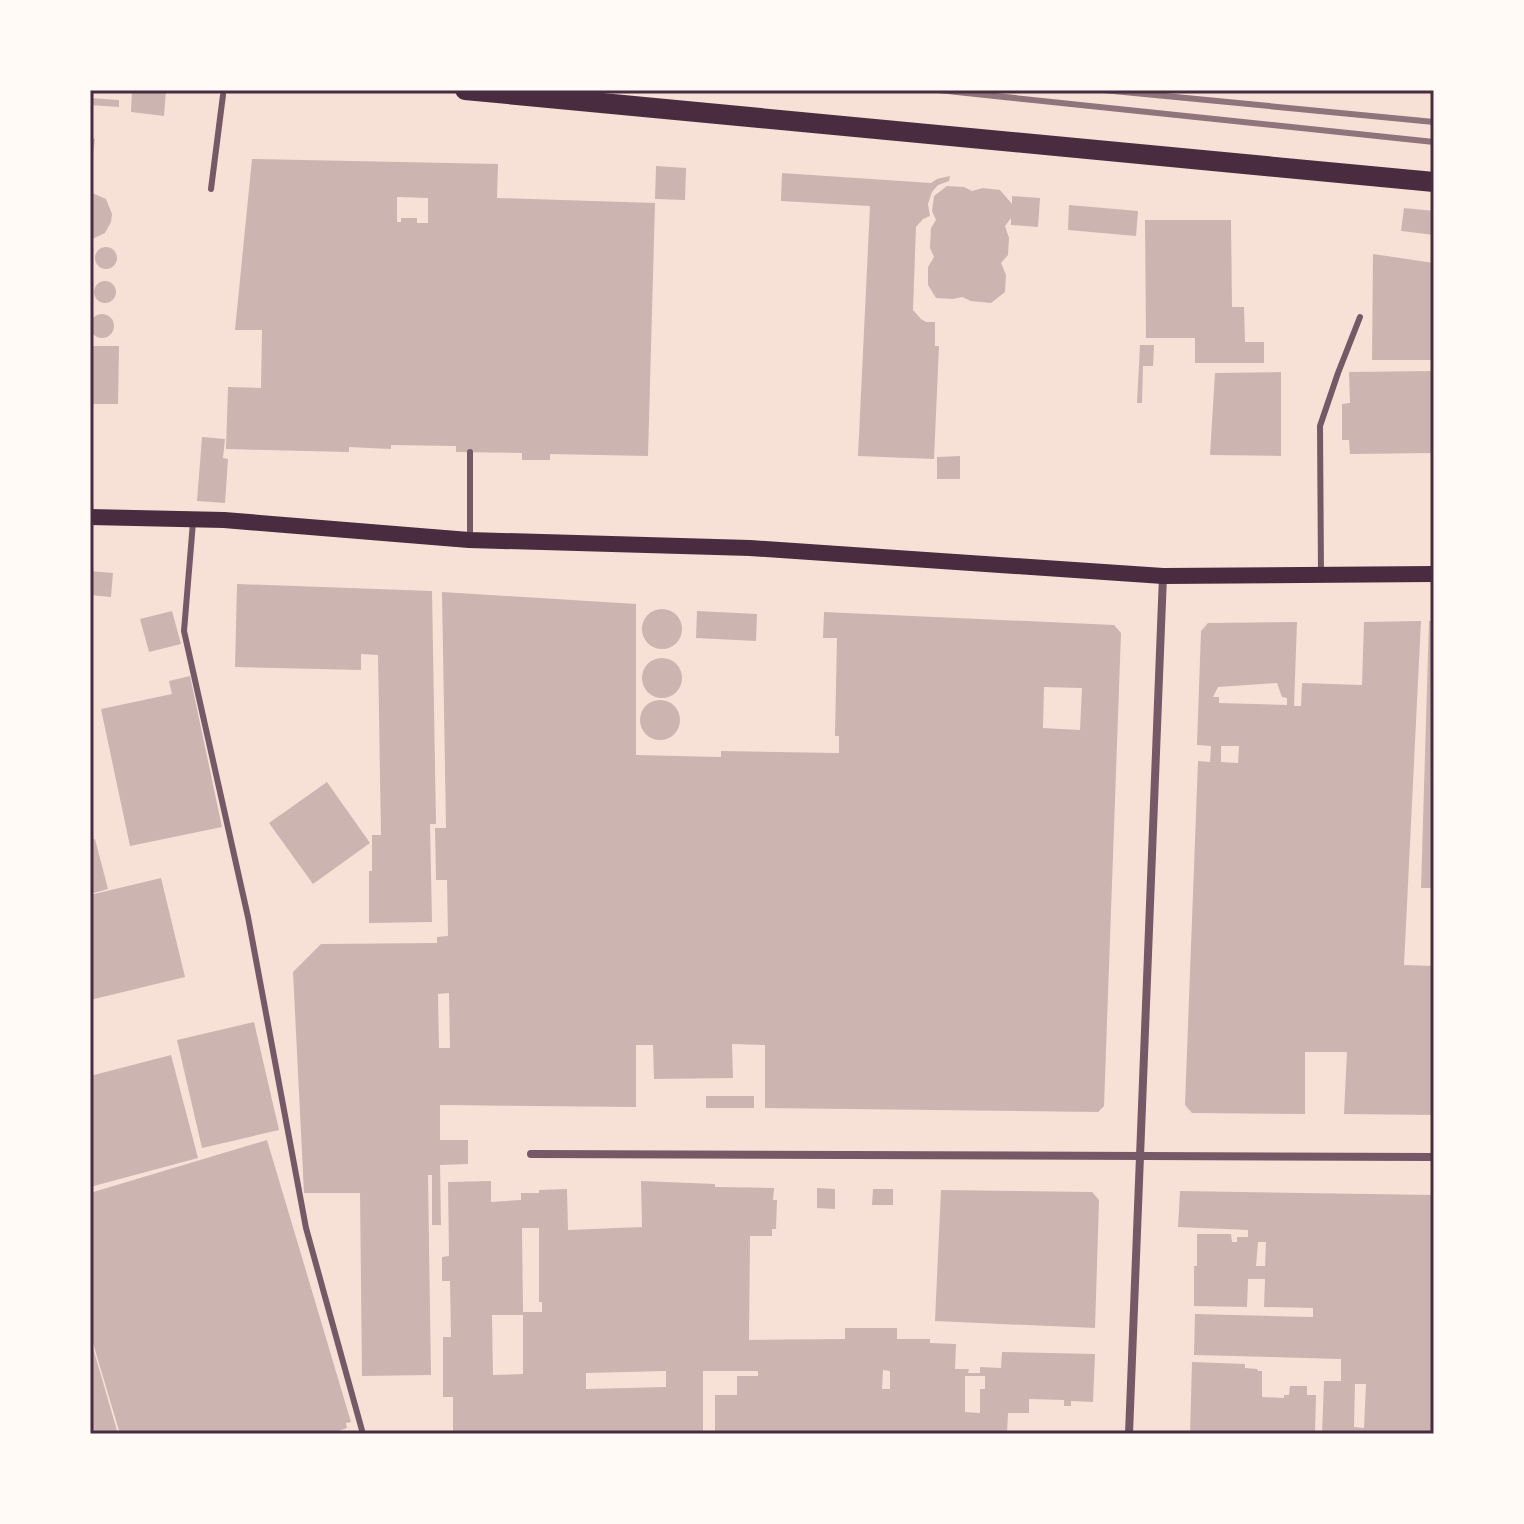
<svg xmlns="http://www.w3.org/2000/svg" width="1524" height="1524" viewBox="0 0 1524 1524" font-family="'Archivo Narrow',sans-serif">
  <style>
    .building { fill: #ccb4b1; fill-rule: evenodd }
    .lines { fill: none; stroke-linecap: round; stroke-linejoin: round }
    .service { stroke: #755966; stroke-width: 6 }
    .minor { stroke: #755966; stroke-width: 8 }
    .secondary { stroke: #4a2c40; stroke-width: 16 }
    .primary { stroke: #4a2c40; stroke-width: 20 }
    .rail { stroke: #8f747c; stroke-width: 6 }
    .neatline { fill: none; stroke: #4a2c40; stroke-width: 3 }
  </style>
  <rect width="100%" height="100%" fill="#f7e1d7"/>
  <g class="building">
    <polygon points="132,90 166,90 164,116 131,112"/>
    <polygon points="90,98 119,100 119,107 90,105"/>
    <polygon points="90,138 95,139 92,163 90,163"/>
    <path d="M 252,159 L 498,164 L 497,198 L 655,203 L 648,456 L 550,454 L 550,460 L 522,460 L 522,453 L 456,452 L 456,446 L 391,445 L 391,449 L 349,447 L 349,452 L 226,449 L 228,387 L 261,388 L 262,330 L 235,330 ZM 397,197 L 428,198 L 428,223 L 417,223 L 417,218 L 401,218 L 401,222 L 397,222 Z"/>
    <polygon points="656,166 686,168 685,200 655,199"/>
    <polygon points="782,173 931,183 937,179 950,176 949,181 938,185 932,192 928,204 930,216 923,219 916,227 913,310 921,319 926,322 935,322 935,346 939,346 934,459 858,456 870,206 781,201"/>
    <polygon points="947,186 964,187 972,191 983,188 1000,190 1012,204 1012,196 1040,198 1038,227 1011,225 1011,218 1005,226 1009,238 1008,255 1001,263 1006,275 1005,292 991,303 971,301 962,297 953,299 936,298 928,285 928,267 934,257 930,248 931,228 936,220 932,211 934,196"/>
    <polygon points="90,192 106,199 112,214 111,222 105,233 90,240"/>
    <polygon points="1069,205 1138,211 1136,236 1068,230"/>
    <polygon points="1404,208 1434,211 1434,235 1401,231"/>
    <polygon points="1145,220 1231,220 1232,307 1244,307 1245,342 1264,342 1264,363 1195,363 1195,338 1146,338"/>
    <circle cx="106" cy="258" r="11"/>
    <polygon points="1373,254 1434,263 1434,360 1372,360"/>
    <circle cx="105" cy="292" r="11"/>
    <circle cx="102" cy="326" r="12"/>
    <polygon points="1140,345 1154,345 1153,366 1143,366 1142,403 1137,403"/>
    <polygon points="90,346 119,346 118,404 90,404"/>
    <polygon points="1434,371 1434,453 1350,454 1349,440 1342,440 1342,404 1350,403 1349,372"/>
    <polygon points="1281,372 1281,456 1210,455 1215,373"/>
    <polygon points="202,437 225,439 223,458 228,459 225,503 197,501"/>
    <polygon points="960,456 960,479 937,479 937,457"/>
    <polygon points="90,571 113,573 111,597 90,595"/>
    <polygon points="237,584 432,591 436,824 430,824 432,922 369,923 369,871 372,871 372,835 381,835 378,655 361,654 361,670 235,667"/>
    <path d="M 442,592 L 636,604 L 636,755 L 721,757 L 721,751 L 839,753 L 839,736 L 835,736 L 837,638 L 823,638 L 824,612 L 1114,625 L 1121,633 L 1104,1106 L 1098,1112 L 765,1108 L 765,1045 L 732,1044 L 733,1078 L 654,1079 L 653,1045 L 636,1045 L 636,1107 L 440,1105 L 440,1140 L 468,1140 L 468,1164 L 440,1165 L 441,1225 L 432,1225 L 432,1175 L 428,1175 L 431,1375 L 362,1376 L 360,1193 L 304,1193 L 293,972 L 321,944 L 437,943 L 437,937 L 448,936 L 447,880 L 436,880 L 435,828 L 446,828 ZM 1044,687 L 1082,688 L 1080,730 L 1043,728 ZM 449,993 L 450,1048 L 439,1048 L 438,994 Z"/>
    <circle cx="662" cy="629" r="20"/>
    <polygon points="172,611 181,644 149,652 140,619"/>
    <polygon points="697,611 757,614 756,641 696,638"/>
    <path d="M 1421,621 L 1404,965 L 1434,966 L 1434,1115 L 1344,1114 L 1347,1052 L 1305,1052 L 1305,1114 L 1192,1113 L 1185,1105 L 1198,761 L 1210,762 L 1211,746 L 1197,745 L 1201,631 L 1208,623 L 1297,622 L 1294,706 L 1301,706 L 1302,683 L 1362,685 L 1364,622 ZM 1277,683 L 1282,697 L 1287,698 L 1287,705 L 1219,703 L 1219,697 L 1213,697 L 1218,687 ZM 1221,746 L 1239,746 L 1238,763 L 1221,762 Z"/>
    <polygon points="1429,621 1434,621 1434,888 1421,888"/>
    <circle cx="662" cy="678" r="20"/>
    <polygon points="190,676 222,827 130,846 101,709 172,694 169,681"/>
    <circle cx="660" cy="720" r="20"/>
    <polygon points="327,782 370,843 313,884 269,823"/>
    <polygon points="95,839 108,889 90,894 90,840"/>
    <polygon points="161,878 185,977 90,1000 90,895"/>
    <polygon points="254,1022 279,1130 202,1148 177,1040"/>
    <polygon points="171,1055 198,1158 90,1187 90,1076"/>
    <rect x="706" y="1096" width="48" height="12"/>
    <polygon points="267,1140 351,1422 346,1423 347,1428 329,1434 120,1434 90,1333 90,1193"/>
    <path d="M 491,1181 L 491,1202 L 521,1200 L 521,1193 L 539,1193 L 539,1190 L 567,1189 L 568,1230 L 642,1227 L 641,1181 L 715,1184 L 715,1187 L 774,1188 L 773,1200 L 777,1200 L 776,1229 L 772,1229 L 772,1236 L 750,1236 L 749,1340 L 845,1339 L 845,1328 L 897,1328 L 897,1339 L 930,1339 L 930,1343 L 956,1344 L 955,1369 L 969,1369 L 968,1373 L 980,1373 L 980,1367 L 1001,1368 L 1002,1352 L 1095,1354 L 1093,1402 L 1071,1401 L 1071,1406 L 1064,1406 L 1064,1400 L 1029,1399 L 1029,1413 L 1008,1413 L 1007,1434 L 715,1434 L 715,1395 L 737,1395 L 737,1376 L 758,1376 L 758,1371 L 703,1371 L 703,1434 L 453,1434 L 453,1397 L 443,1397 L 443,1337 L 451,1337 L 450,1281 L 442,1281 L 442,1257 L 449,1256 L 448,1182 ZM 522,1228 L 539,1228 L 539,1302 L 542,1302 L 542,1312 L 523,1312 ZM 492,1315 L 523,1315 L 523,1374 L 493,1375 ZM 883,1370 L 890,1371 L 890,1389 L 882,1389 ZM 666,1371 L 666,1387 L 586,1389 L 586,1373 ZM 965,1376 L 985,1376 L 985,1389 L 980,1389 L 980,1413 L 965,1412 Z"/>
    <polygon points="817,1188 835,1189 835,1209 817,1208"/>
    <polygon points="873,1189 893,1189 893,1205 872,1205"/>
    <polygon points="941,1190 1092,1192 1099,1200 1095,1328 935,1321"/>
    <path d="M 1180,1191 L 1434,1195 L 1434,1434 L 1322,1434 L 1324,1381 L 1341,1381 L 1341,1359 L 1194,1355 L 1195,1314 L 1313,1317 L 1313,1308 L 1264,1307 L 1265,1279 L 1248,1279 L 1247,1307 L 1194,1306 L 1194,1266 L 1197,1266 L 1197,1234 L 1231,1234 L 1232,1242 L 1237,1242 L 1237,1237 L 1248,1237 L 1248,1230 L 1178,1227 ZM 1258,1242 L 1266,1242 L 1265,1266 L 1256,1266 ZM 1355,1384 L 1366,1384 L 1364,1428 L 1354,1427 Z"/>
    <polygon points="90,1341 91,1341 118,1434 90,1434"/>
    <polygon points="1192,1362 1245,1364 1245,1368 1257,1369 1258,1371 1262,1371 1262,1397 1284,1398 1284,1395 1289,1395 1290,1386 1307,1386 1307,1395 1316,1395 1315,1434 1190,1434"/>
  </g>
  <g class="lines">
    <g class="service">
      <polyline points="211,189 223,95"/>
      <polyline points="193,522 184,631 248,917 306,1228 363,1434"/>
      <polyline points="470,537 470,452"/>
      <polyline points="1321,574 1320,426 1338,373 1360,317"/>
    </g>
    <g class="minor">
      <polyline points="531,1154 1434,1157"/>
      <polyline points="1129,1434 1163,576"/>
    </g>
    <polyline class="secondary" points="90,517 224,520 469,540 750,548 1163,576 1434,574"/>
    <polyline class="primary" points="465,90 1434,182"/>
    <g class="rail">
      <polyline points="938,90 1434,142"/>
      <polyline points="1103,90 1434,122"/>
    </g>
  </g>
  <rect width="1524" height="1524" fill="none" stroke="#fffaf5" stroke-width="184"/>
  <rect x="92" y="92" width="1340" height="1340" class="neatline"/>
</svg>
